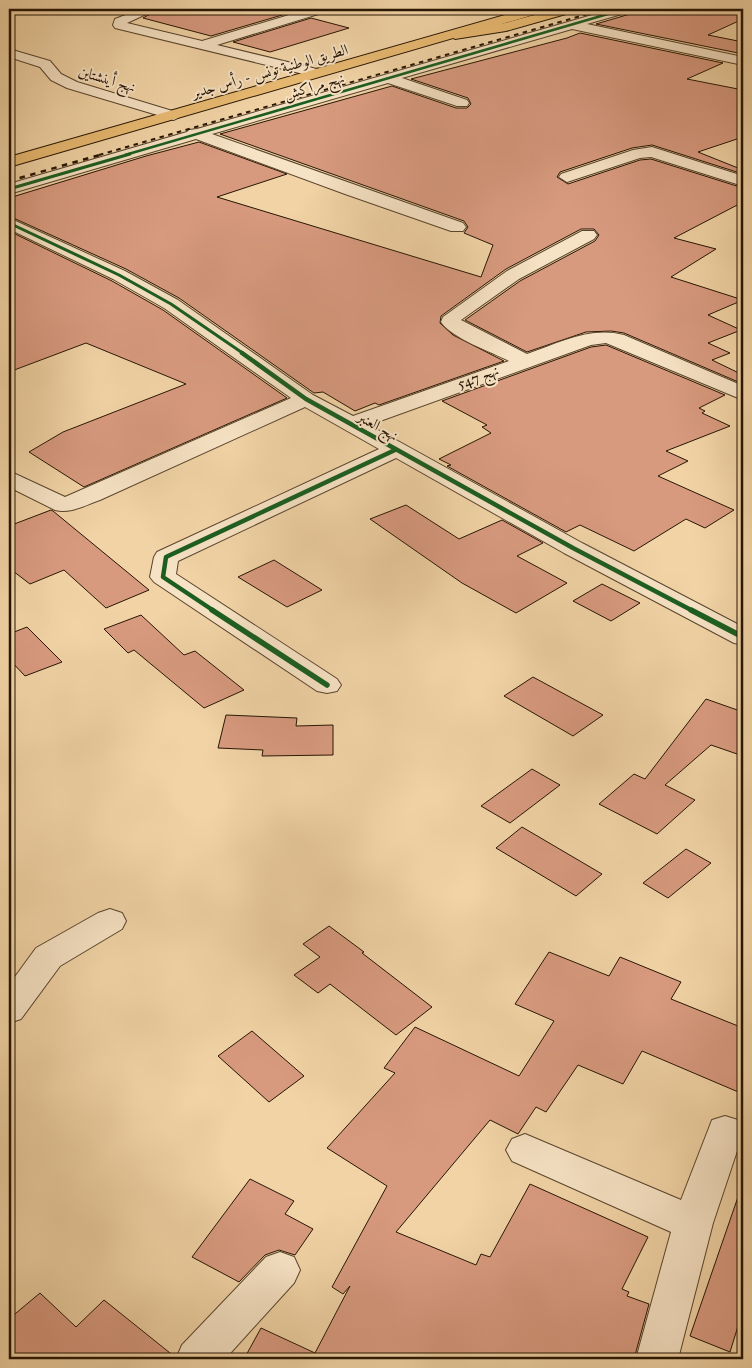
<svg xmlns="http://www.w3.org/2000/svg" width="752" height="1368" viewBox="0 0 752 1368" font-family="'IM FELL Great Primer',Amiri,serif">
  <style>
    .building { fill: #d89a7f; stroke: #261503 }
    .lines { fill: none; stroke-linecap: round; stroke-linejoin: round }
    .minor-casing { stroke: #59442c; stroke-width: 2 }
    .primary-casing { stroke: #261503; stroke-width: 2 }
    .trunk-casing { stroke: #261503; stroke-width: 2 }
    .minor { fill: #f6e2c4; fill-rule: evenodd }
    .primary { fill: #e8ba72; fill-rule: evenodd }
    .trunk { fill: #e8ba72; fill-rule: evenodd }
    .rail-far1 { stroke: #261503; stroke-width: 2; stroke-dasharray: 4.5 4.5; stroke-linecap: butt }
    .rail { stroke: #261503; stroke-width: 2.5; stroke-dasharray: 5.5 5.5; stroke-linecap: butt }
    .cycleway-far3-casing { stroke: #f6e2c4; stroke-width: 4 }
    .cycleway-far2-casing { stroke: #f6e2c4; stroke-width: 5 }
    .cycleway-far1-casing { stroke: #f6e2c4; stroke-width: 7 }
    .cycleway-casing { stroke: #f6e2c4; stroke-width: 9 }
    .cycleway-far3 { stroke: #1b5e20; stroke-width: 2.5 }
    .cycleway-far2 { stroke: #1b5e20; stroke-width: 3 }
    .cycleway-far1 { stroke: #1b5e20; stroke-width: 4.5 }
    .cycleway { stroke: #1b5e20; stroke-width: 5.5 }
    .labels { text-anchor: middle; stroke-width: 4; stroke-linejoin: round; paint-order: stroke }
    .far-street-label { font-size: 15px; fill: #261503; stroke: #f6e2c4 }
  </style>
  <rect width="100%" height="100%" fill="#f1d3a5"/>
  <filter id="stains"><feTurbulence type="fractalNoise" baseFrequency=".004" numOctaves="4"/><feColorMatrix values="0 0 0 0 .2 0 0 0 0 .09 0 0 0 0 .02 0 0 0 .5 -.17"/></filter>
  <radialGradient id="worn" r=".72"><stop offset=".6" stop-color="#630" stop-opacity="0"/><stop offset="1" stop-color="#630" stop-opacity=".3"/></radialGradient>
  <g class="building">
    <polygon points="159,9 273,9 289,13 211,36 143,18"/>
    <polygon points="633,9 743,9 743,19 708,35 743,42 743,54 596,24 630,14"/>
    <polygon points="311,18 349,28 270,52 233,42"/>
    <polygon points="580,33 723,63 687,79 743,90 743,137 698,152 743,170 743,174 652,145 632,148 560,172 557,177 568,184 640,160 651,159 743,188 743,202 674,238 716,249 671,277 743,300 708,315 741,330 708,343 730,353 712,360 743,375 743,384 624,333 611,331 586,332 527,352 465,320 520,281 595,241 599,235 594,229 581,229 506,269 441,316 440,323 453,335 504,361 379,405 375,403 355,411 323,392 314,393 179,298 126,269 9,216 9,198 146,156 199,142 287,174 217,197 481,277 493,245 464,233 468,227 464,221 220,134 392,86 456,108 467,108 471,104 468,98 411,79 567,38"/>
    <polygon points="9,231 112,281 163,310 287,398 84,487 29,452 63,432 186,384 86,343 9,372"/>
    <polygon points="606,345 725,395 699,408 705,411 702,413 730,426 666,451 688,461 658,476 734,510 705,528 686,519 634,551 580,525 566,532 447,466 451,465 439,459 491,433 482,427 487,425 442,401 591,347"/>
    <polygon points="406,505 459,539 502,520 543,543 517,556 567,583 516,613 462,583 370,519"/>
    <polygon points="51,510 53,511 149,590 106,608 64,570 30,584 9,568 9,526"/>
    <polygon points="274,560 322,590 287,607 238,577"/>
    <polygon points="602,584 640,603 611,621 573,601"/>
    <polygon points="141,615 184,655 195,651 244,690 204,708 134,650 128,653 104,629"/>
    <polygon points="27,627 62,662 25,676 9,659 9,634"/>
    <polygon points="533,677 603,715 573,736 504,696"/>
    <polygon points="706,699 743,712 743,756 711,745 665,785 695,800 657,834 599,804 634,774 645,779"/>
    <polygon points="226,715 297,718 296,726 333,725 333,755 262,756 263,750 218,748"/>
    <polygon points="532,769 560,785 510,823 481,806"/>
    <polygon points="522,827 602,874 576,896 496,848"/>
    <polygon points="686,849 711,863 668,898 643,883"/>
    <polygon points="329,926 364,952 362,953 432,1007 396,1035 330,984 318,993 294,975 320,957 303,944"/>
    <polygon points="549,952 609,976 620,957 681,982 671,999 743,1028 743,1094 642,1051 623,1084 578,1065 546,1112 536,1107 518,1134 490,1120 396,1232 476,1265 481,1254 490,1257 530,1184 648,1237 622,1289 629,1292 627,1296 649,1304 634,1359 244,1359 261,1328 315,1353 350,1286 343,1294 332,1287 387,1186 327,1148 395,1073 384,1068 415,1027 519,1076 554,1021 515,1004"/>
    <polygon points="252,1031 304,1076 269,1102 218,1056"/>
    <polygon points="250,1179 294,1201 285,1214 313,1229 295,1255 279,1250 265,1255 239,1282 192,1257"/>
    <polygon points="739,1194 743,1195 743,1310 730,1352 690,1336"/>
    <polygon points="40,1293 76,1327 104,1300 175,1357 174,1359 9,1359 9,1319"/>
  </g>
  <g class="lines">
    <defs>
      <g id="minor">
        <polygon points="141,9 157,9 127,23 202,41 309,9 327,9 325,12 217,45 321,70 323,73 316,77 115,28 113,25 115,19"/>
        <polygon points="613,9 631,9 629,12 587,24 743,57 743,65 572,29 402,78 467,100 469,103 467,106 457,106 388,83 212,134 463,223 466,227 463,231 451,231 345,194 196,139 9,194 9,184 187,132 189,130 197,129"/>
        <polygon points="9,49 50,61 61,74 77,82 179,113 181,116 174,120 67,88 51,80 40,67 9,57"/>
        <polygon points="652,147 743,176 743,186 651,157 640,158 567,182 559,177 561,174 633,150"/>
        <path d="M 9,218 L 125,271 L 178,300 L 313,395 L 353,416 L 509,361 C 490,351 453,339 441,322 L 443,317 L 507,271 L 582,231 L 594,231 L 597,235 L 594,239 L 519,279 L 461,320 L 527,354 C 559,343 590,326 624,335 L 743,386 L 743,400 L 606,343 L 591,345 L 369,425 L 582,543 L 743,627 L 743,645 L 734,643 L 564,553 L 396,458 L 178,561 L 176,574 L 337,679 L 341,685 L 337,691 L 327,693 L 317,691 L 154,582 L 150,577 L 154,557 L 157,552 L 379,449 L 305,407 L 100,500 C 86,505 70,514 55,510 L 9,487 L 9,471 L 65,497 L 291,398 L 164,308 L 113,279 L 9,229 Z"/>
        <polygon points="110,909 122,913 126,921 122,929 60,966 21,1019 9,1023 9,985 36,948 98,913"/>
        <polygon points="725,1116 738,1120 743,1133 713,1223 678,1359 636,1359 671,1232 512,1161 506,1150 512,1139 525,1134 681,1200 712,1120"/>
        <polygon points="280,1252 294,1257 300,1270 294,1283 225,1359 176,1359 182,1345 266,1257"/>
      </g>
      <polygon id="primary" points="526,9 545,9 543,12 9,167 9,157"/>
      <polygon id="trunk" points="556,9 575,9 573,12 506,31 455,39 449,35 455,31 505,23"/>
    </defs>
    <use href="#minor" class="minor-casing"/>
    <use href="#primary" class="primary-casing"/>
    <use href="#trunk" class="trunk-casing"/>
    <use href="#minor" class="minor"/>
    <use href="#primary" class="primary"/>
    <use href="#trunk" class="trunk"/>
    <polyline class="rail-far1" points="99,155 605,9"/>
    <polyline class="rail" points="9,181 103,154"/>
    <defs>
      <polyline id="cycleway-far3" points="125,155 625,9"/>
      <g id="cycleway-far2">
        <polyline points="9,189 130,154"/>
        <polyline points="9,223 119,275 171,304 244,354"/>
      </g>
      <g id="cycleway-far1">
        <polyline points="242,353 306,399 573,548 693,611"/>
        <polyline points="214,611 163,577 166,557 395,450"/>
      </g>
      <g id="cycleway">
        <polyline points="212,610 327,685"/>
        <polyline points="691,610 743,637"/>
      </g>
    </defs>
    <use href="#cycleway-far3" class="cycleway-far3-casing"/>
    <use href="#cycleway-far2" class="cycleway-far2-casing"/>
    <use href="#cycleway-far1" class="cycleway-far1-casing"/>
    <use href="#cycleway" class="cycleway-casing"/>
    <use href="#cycleway-far3" class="cycleway-far3"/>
    <use href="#cycleway-far2" class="cycleway-far2"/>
    <use href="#cycleway-far1" class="cycleway-far1"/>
    <use href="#cycleway" class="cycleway"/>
  </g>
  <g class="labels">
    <g class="far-street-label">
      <text transform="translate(270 71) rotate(-16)" y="5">الطريق الوطنية تونس - رأس جدير</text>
      <text transform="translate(107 79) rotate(17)" y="5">نهج أينشتاين</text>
      <text transform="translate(314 86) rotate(-16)" y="5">نهج مراكش</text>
      <text transform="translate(478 377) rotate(-20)" y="5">نهج 547</text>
      <text transform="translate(378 426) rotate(30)" y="5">نهج العنبر</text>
    </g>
  </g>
  <rect width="752" height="1368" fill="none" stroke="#f1d3a5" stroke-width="30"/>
  <rect x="10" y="10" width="732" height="1348" fill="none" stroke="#261503" stroke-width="2.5"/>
  <rect x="15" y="15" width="722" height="1338" fill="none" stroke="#261503"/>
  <rect width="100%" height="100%" filter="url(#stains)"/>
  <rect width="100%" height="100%" fill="url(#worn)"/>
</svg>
